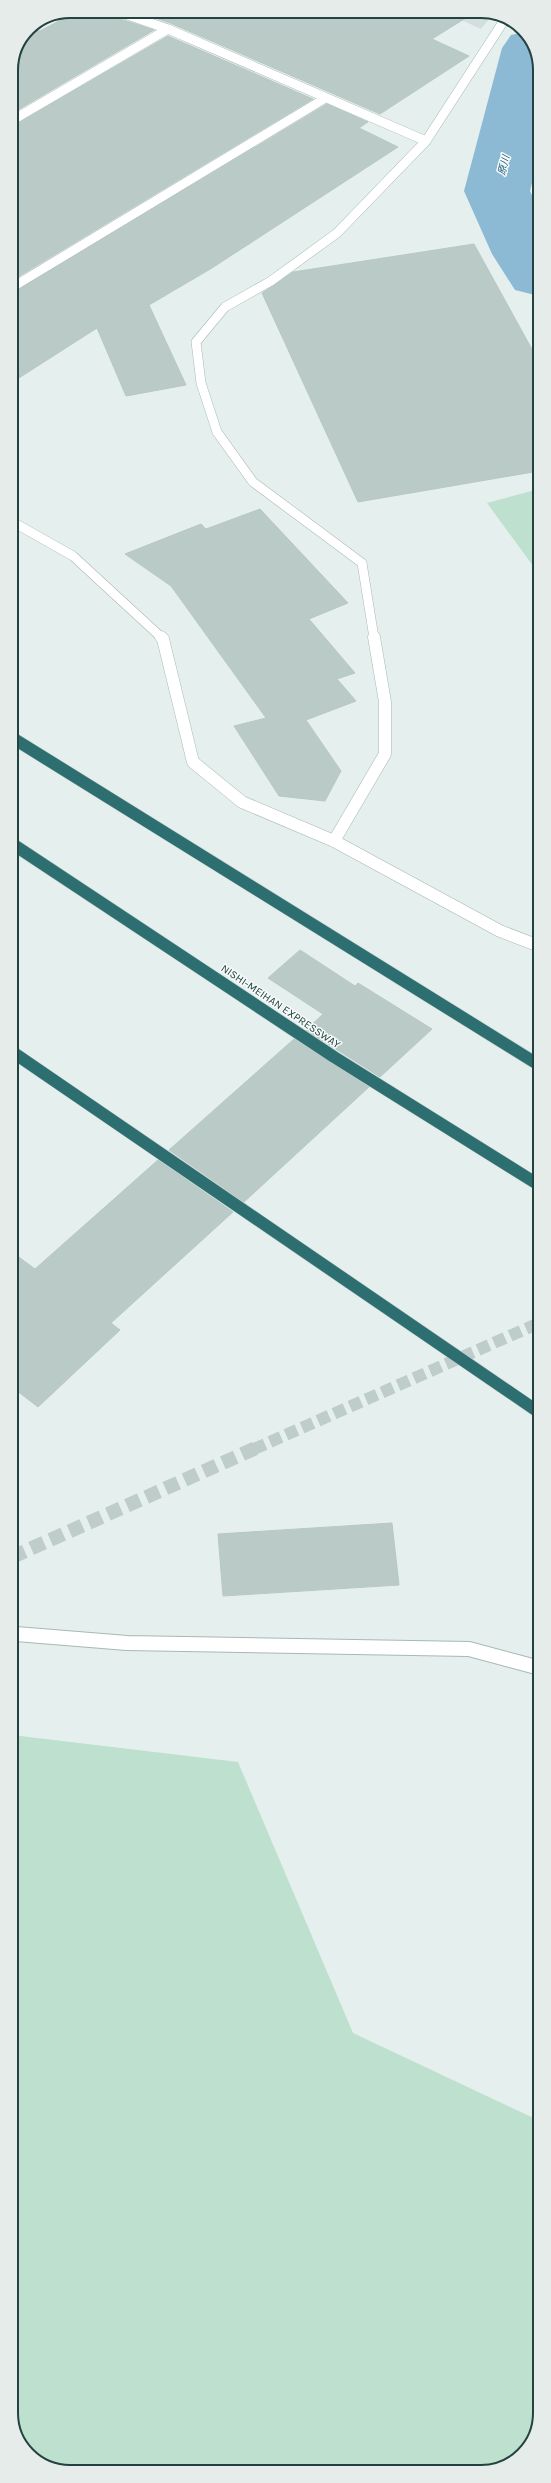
<svg xmlns="http://www.w3.org/2000/svg" width="551" height="2483" viewBox="0 0 551 2483" font-family="Karla,'Noto Sans JP',sans-serif">
  <style>
    .built { fill: #d3dfdc }
    .green { fill: #bee0ce }
    .lines { fill: none; stroke-linecap: round; stroke-linejoin: round }
    .river { fill: #8cbad5; fill-rule: evenodd }
    .building { fill: #bacac6; stroke: #b7c9c5 }
    .minor-tunnel-far1 { stroke: #beccca; stroke-width: 12; stroke-dasharray: 12 5.5; stroke-linecap: butt }
    .minor-tunnel { stroke: #beccca; stroke-width: 14; stroke-dasharray: 14 7; stroke-linecap: butt }
    .minor-far2-casing { stroke: #a7b8b6; stroke-width: 10 }
    .minor-far1-casing { stroke: #a7b8b6; stroke-width: 13 }
    .minor-casing { stroke: #a7b8b6; stroke-width: 16 }
    .highway-casing { stroke: #c1caca; stroke-width: 13 }
    .minor-far2 { stroke: #fff; stroke-width: 9 }
    .minor-far1 { stroke: #fff; stroke-width: 12 }
    .minor { stroke: #fff; stroke-width: 14 }
    .highway { stroke: #2d6f70; stroke-width: 12 }
    .labels { text-anchor: middle; stroke-width: 3; stroke-linejoin: round; paint-order: stroke }
    .far-water-label { font-size: 10px; font-style: italic; fill: #1a5a81; stroke: #f6fbf9 }
    .street-label { font-size: 11px; fill: #234240; stroke: #f6fbf9 }
    .rim { fill: none; stroke: #234240; stroke-width: 2 }
  </style>
  <rect width="100%" height="100%" fill="#e5efed"/>
  <polygon class="built" points="442,11 489,11 493,14 481,29"/>
  <g class="green">
    <polygon points="539,489 539,574 487,503"/>
    <polygon points="12,1735 238,1762 353,2033 540,2121 540,2414 526,2452 493,2471 65,2472 31,2457 12,2425"/>
  </g>
  <g class="lines">
    <polygon class="river" points="524,32 539,58 539,154 530,191 539,210 539,296 515,290 492,254 464,191 502,48 511,35"/>
  </g>
  <g class="building">
    <polygon points="97,11 110,11 114,17 154,30 11,114 11,69 28,28 31,27 40,31 74,13 84,18"/>
    <polygon points="135,11 477,11 432,39 469,56 380,114 170,23"/>
    <polygon points="168,36 313,99 11,281 11,127"/>
    <polygon points="327,104 368,122 359,128 398,147 212,268 149,305 186,385 126,396 97,328 11,383 11,294"/>
    <polygon points="474,244 539,362 539,471 358,502 262,293 293,272"/>
    <polygon points="260,509 348,603 309,619 355,673 337,679 356,701 306,720 341,771 325,801 279,796 234,726 266,718 171,586 125,554 201,524 206,529"/>
    <polygon points="300,950 355,986 358,983 432,1029 380,1077 306,1030 323,1014 268,978"/>
    <polygon points="294,1039 369,1087 244,1202 169,1150"/>
    <polygon points="158,1160 233,1212 111,1323 120,1330 38,1407 12,1387 12,1252 35,1269"/>
    <polygon points="392,1523 399,1585 223,1596 218,1534"/>
  </g>
  <g class="lines">
    <polyline class="minor-tunnel-far1" points="254,1449 539,1323"/>
    <polyline class="minor-tunnel" points="12,1557 256,1448"/>
    <defs>
      <g id="minor-far2">
        <polyline points="116,11 168,29 426,141"/>
        <polyline points="11,121 168,29"/>
        <polyline points="11,288 324,99"/>
        <polyline points="11,521 73,556 162,638"/>
        <polyline points="374,638 362,563 253,482 217,432 201,383 196,342 225,307 271,281 337,233 426,141 505,19"/>
      </g>
      <g id="minor-far1">
        <polyline points="161,637 163,639 193,762 242,802 334,841 500,931 539,946"/>
        <polyline points="334,841 385,754 385,702 374,637"/>
      </g>
      <polyline id="minor" points="12,1636 16,1634 127,1643 469,1649 540,1668"/>
      <g id="highway">
        <polyline points="11,737 539,1065"/>
        <polyline points="11,843 334,1057 539,1185"/>
        <polyline points="11,1051 540,1413"/>
      </g>
    </defs>
    <use href="#minor-far2" class="minor-far2-casing"/>
    <use href="#minor-far1" class="minor-far1-casing"/>
    <use href="#minor" class="minor-casing"/>
    <use href="#highway" class="highway-casing"/>
    <use href="#minor-far2" class="minor-far2"/>
    <use href="#minor-far1" class="minor-far1"/>
    <use href="#minor" class="minor"/>
    <use href="#highway" class="highway"/>
  </g>
  <g class="labels">
    <g class="far-water-label">
      <text transform="translate(503 165) rotate(-76)" y="4">原川</text>
    </g>
    <g class="street-label">
      <text transform="translate(281 1006) rotate(34)" y="4">NISHI-MEIHAN EXPRESSWAY</text>
    </g>
  </g>
  <path d="M0 0H551V2483H0ZM70 18H481A52 52 0 0 1 533 70V2413A52 52 0 0 1 481 2465H70A52 52 0 0 1 18 2413V70A52 52 0 0 1 70 18Z" fill="#e5ecea" fill-rule="evenodd"/>
  <path class="rim" d="M70 18H481A52 52 0 0 1 533 70V2413A52 52 0 0 1 481 2465H70A52 52 0 0 1 18 2413V70A52 52 0 0 1 70 18Z"/>
</svg>
